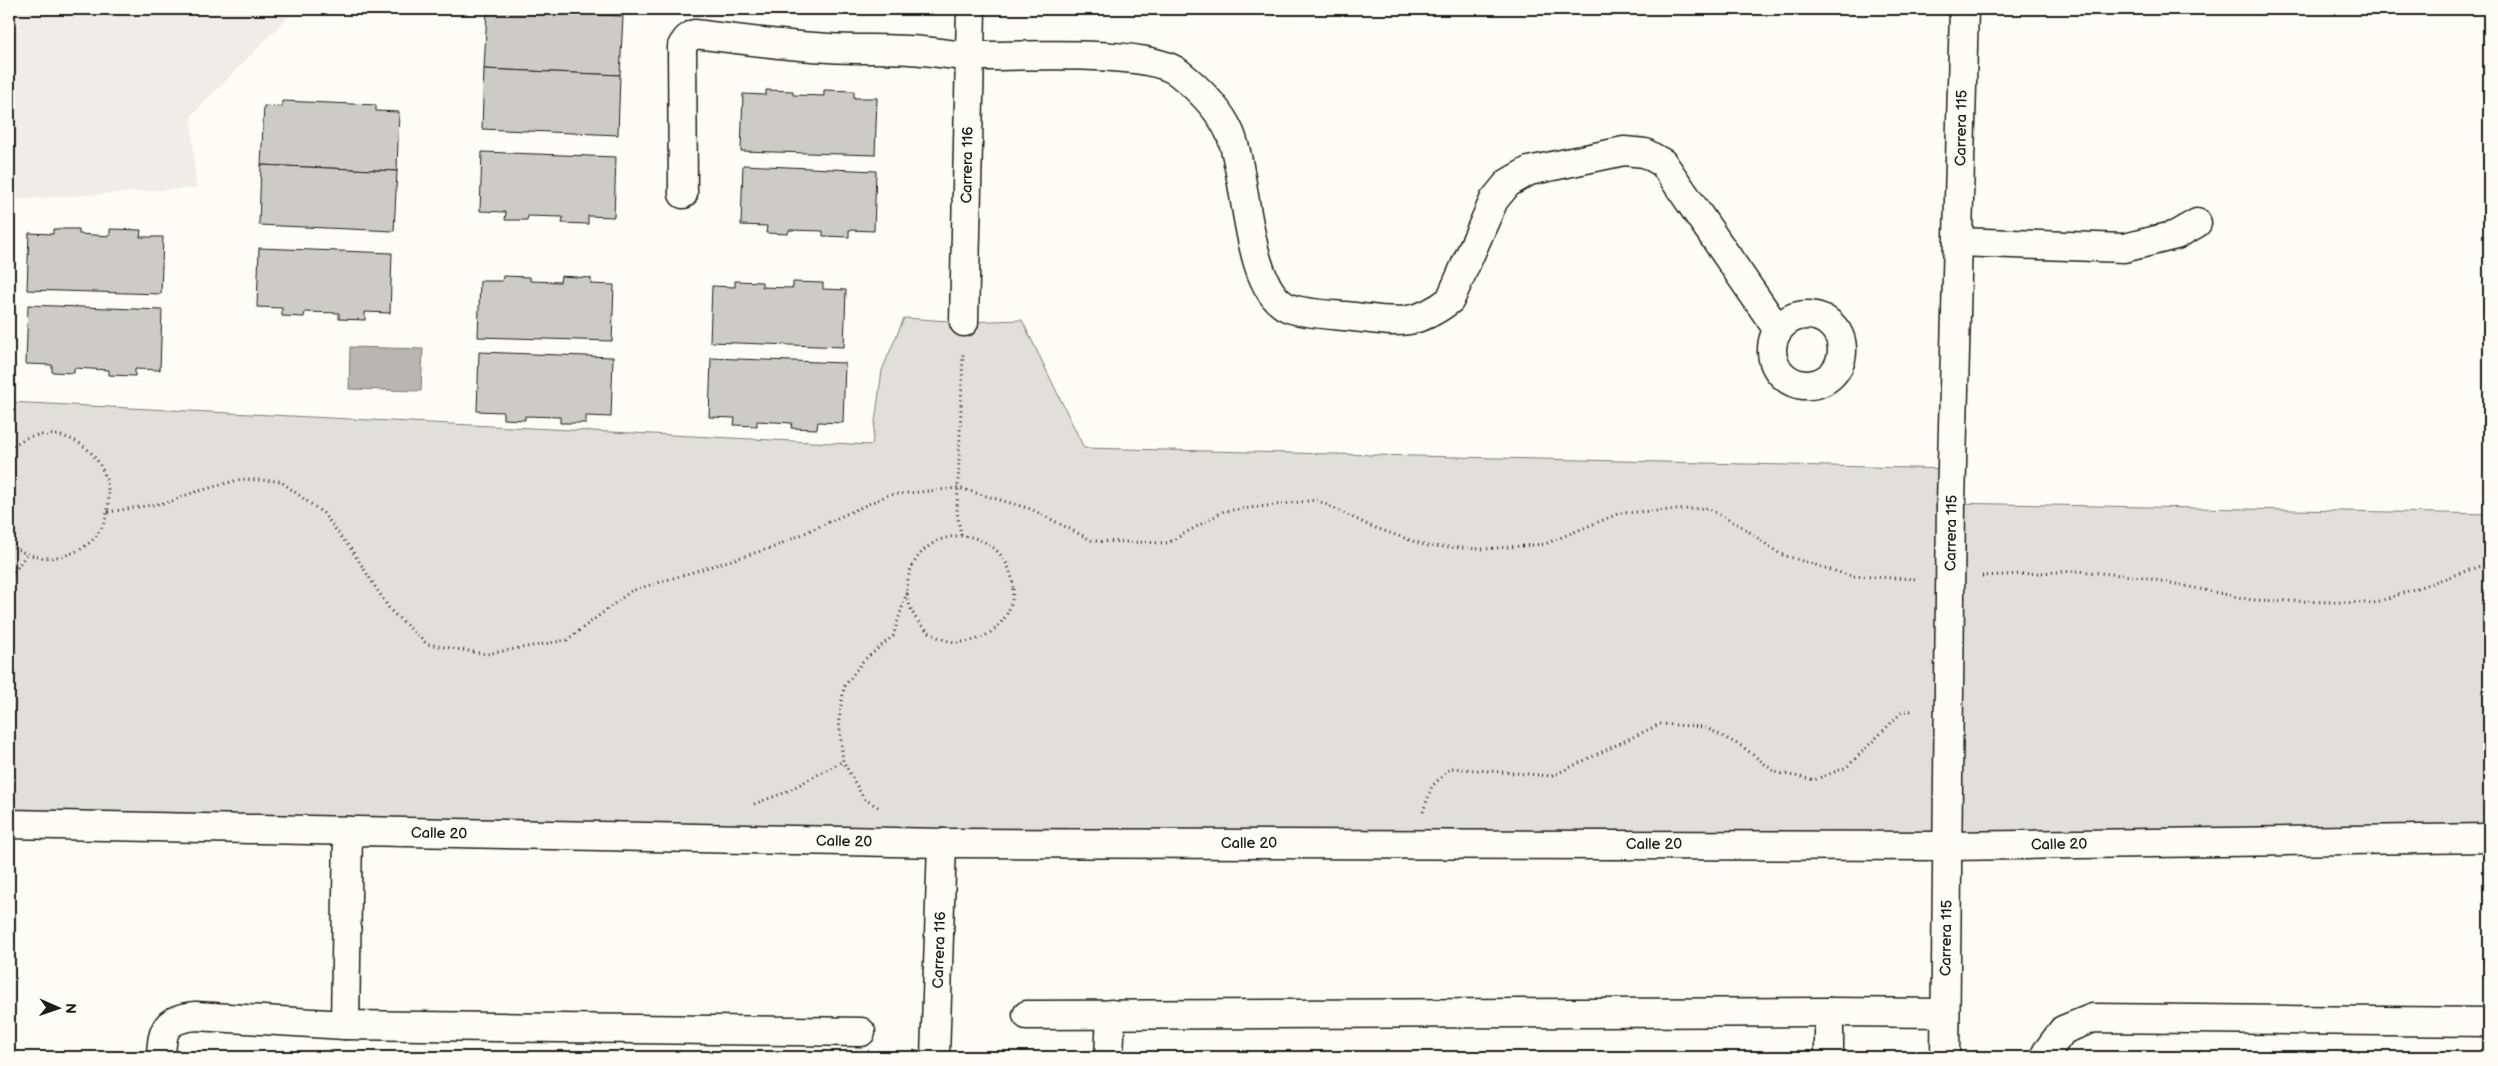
<svg xmlns="http://www.w3.org/2000/svg" width="2498" height="1066" viewBox="0 0 2498 1066" font-family="'Balsamiq Sans',sans-serif">
  <style>
    .built { fill: #eeede9 }
    .green { fill: #e0dfdb; stroke: #7e7e7c }
    .water { fill: #b7b6b2; stroke: #797876 }
    .building { fill: #cccbc8; stroke: #1c1c1c }
    .lines { fill: none; stroke-linecap: round; stroke-linejoin: round }
    .minor-casing { stroke: #1c1c1c; stroke-width: 31 }
    .path { stroke: #1c1c1c; stroke-width: 3; stroke-dasharray: 1 4; stroke-linecap: butt }
    .minor { stroke: #fdfcf7; stroke-width: 28 }
    .labels { text-anchor: middle; stroke-width: 5; stroke-linejoin: round; paint-order: stroke }
    .street-label { font-size: 15px; fill: #1c1c1c; stroke: #fdfcf7 }
  </style>
  <rect width="100%" height="100%" fill="#fdfcf7"/>
  <filter id="ink" filterUnits="userSpaceOnUse"><feTurbulence type="fractalNoise" baseFrequency=".02" numOctaves="2"/><feDisplacementMap in="SourceGraphic" scale="10" xChannelSelector="R" yChannelSelector="G"/><feConvolveMatrix kernelMatrix="1 2 1 2 8 2 1 2 1" color-interpolation-filters="sRGB"/></filter>
  <g filter="url(#ink)">
    <polygon class="built" points="9,9 296,9 191,116 196,188 9,200"/>
    <polygon class="green" points="904,318 964,322 1022,320 1084,448 1953,469 1951,503 2489,514 2489,838 1947,846 9,824 9,402 872,445 882,370"/>
    <polygon class="water" points="350,347 423,349 421,391 349,389"/>
    <g class="building">
      <polygon points="505,9 599,9 599,15 623,16 620,75 484,69 487,10 505,11"/>
      <polygon points="484,69 620,75 618,135 482,129"/>
      <polygon points="766,90 793,91 793,95 824,96 824,90 854,91 854,98 877,98 875,155 741,151 743,94 766,95"/>
      <polygon points="282,101 376,105 376,111 399,112 397,171 261,165 264,106 282,107"/>
      <polygon points="482,152 616,157 614,217 588,216 588,224 562,223 563,217 528,216 527,220 505,220 506,212 480,211"/>
      <polygon points="261,165 397,171 394,231 259,225"/>
      <polygon points="743,165 876,171 874,231 849,230 849,237 823,236 823,231 789,230 788,234 766,233 767,226 741,225"/>
      <polygon points="53,229 79,229 79,234 110,236 110,229 141,230 140,237 163,237 161,294 27,290 29,233 53,234"/>
      <polygon points="259,248 392,253 390,313 365,312 365,320 339,319 339,313 305,312 304,317 282,316 282,308 257,307"/>
      <polygon points="503,276 530,277 530,281 560,282 561,276 591,278 591,284 614,285 612,341 478,337 480,281 502,281"/>
      <polygon points="735,281 762,282 762,287 793,288 793,282 823,283 823,289 846,290 844,347 710,342 712,286 735,287"/>
      <polygon points="28,305 162,310 160,370 135,369 135,376 109,375 109,370 74,368 74,373 52,372 52,365 26,364"/>
      <polygon points="479,352 613,357 611,417 586,416 586,423 560,423 560,417 525,416 525,420 503,419 503,412 477,411"/>
      <polygon points="711,358 845,363 843,423 818,422 817,429 791,428 792,423 757,421 757,426 734,425 735,418 709,417"/>
    </g>
    <g class="lines">
      <defs>
        <g id="minor">
          <path d="M 683,194 L 682,46 L 687,39 L 694,34 C 739,39 784,46 829,48 C 859,50 891,48 922,51 C 938,52 955,56 972,56 C 1016,57 1148,48 1179,73 C 1199,89 1219,108 1230,133 C 1248,174 1245,290 1289,308 C 1304,314 1337,315 1354,317 C 1396,322 1415,327 1450,300 L 1494,200 L 1508,183 L 1529,171 L 1624,151 L 1645,153 L 1663,163 L 1778,330"/>
          <polyline points="1958,242 2124,248 2176,235 2197,223"/>
          <circle cx="1807" cy="350" r="35"/>
          <polyline points="964,322 971,9"/>
          <polyline points="9,824 942,843 1947,846 2489,838"/>
          <polyline points="1829,1012 1829,1057"/>
          <polyline points="1027,1015 1829,1012 1945,1013"/>
          <polyline points="345,1025 348,831"/>
          <path d="M 161,1057 C 162,1028 166,1019 196,1016 L 345,1025 L 861,1032"/>
          <polyline points="935,1057 942,843"/>
          <polyline points="1109,1057 1111,1014"/>
          <polyline points="1945,1057 1951,503 1964,9"/>
          <polyline points="2046,1057 2046,1053 2063,1030 2093,1018 2489,1022"/>
        </g>
      </defs>
      <use href="#minor" class="minor-casing"/>
      <g class="path">
        <path d="M 9,448 C 16,444 25,437 33,436 C 115,421 137,536 66,555 C 44,561 28,557 9,544"/>
        <polyline points="108,512 170,502 189,494 241,479 280,481 323,513 353,552 390,610 427,644 486,654 567,640 631,591 774,547 888,495 959,488 1031,509 1093,541 1168,543 1224,511 1317,500 1370,526 1427,546 1484,549 1545,544 1620,513 1707,508 1744,528 1780,554 1851,576 1918,579"/>
        <polyline points="961,535 957,512 963,354"/>
        <circle cx="960" cy="589" r="53"/>
        <polyline points="1982,576 2078,571 2142,577 2252,600 2374,603 2489,563"/>
        <polyline points="9,596 12,575 26,555"/>
        <polyline points="754,804 784,793 843,761"/>
        <polyline points="878,807 864,799 843,761 839,720 844,687 863,661 893,636 907,592"/>
        <polyline points="1423,812 1432,786 1451,768 1552,776 1660,724 1705,727 1743,747 1775,772 1814,780 1847,767 1903,711 1915,711"/>
      </g>
      <use href="#minor" class="minor"/>
    </g>
  </g>
  <g class="labels">
    <g class="street-label">
      <text transform="translate(1961 128) rotate(-89)" y="5">Carrera 115</text>
      <text transform="translate(967 165) rotate(-89)" y="5">Carrera 116</text>
      <text transform="translate(1951 533) rotate(-89)" y="5">Carrera 115</text>
      <text transform="translate(439 833) rotate(1)" y="5">Calle 20</text>
      <text transform="translate(844 841) rotate(1)" y="5">Calle 20</text>
      <text x="1249" y="848">Calle 20</text>
      <text x="1654" y="849">Calle 20</text>
      <text transform="translate(2059 844) rotate(-1)" y="5">Calle 20</text>
      <text transform="translate(1946 938) rotate(-89)" y="5">Carrera 115</text>
      <text transform="translate(939 950) rotate(-88)" y="5">Carrera 116</text>
    </g>
  </g>
  <rect width="2498" height="1066" fill="none" stroke="#fdfcf7" stroke-width="30"/>
  <rect x="15" y="15" width="2468" height="1036" fill="none" stroke="#1c1c1c" stroke-width="2" filter="url(#ink)"/>
  <g transform="translate(58 1008) rotate(92)" stroke="#fdfcf7" stroke-width="4" paint-order="stroke">
  <path d="M0-4L9 19L0 12L-9 19Z" fill="#1c1c1c"/>
  <text y="-8" font-size="14" font-weight="bold" text-anchor="middle" fill="#1c1c1c">N</text>
  </g>
</svg>
